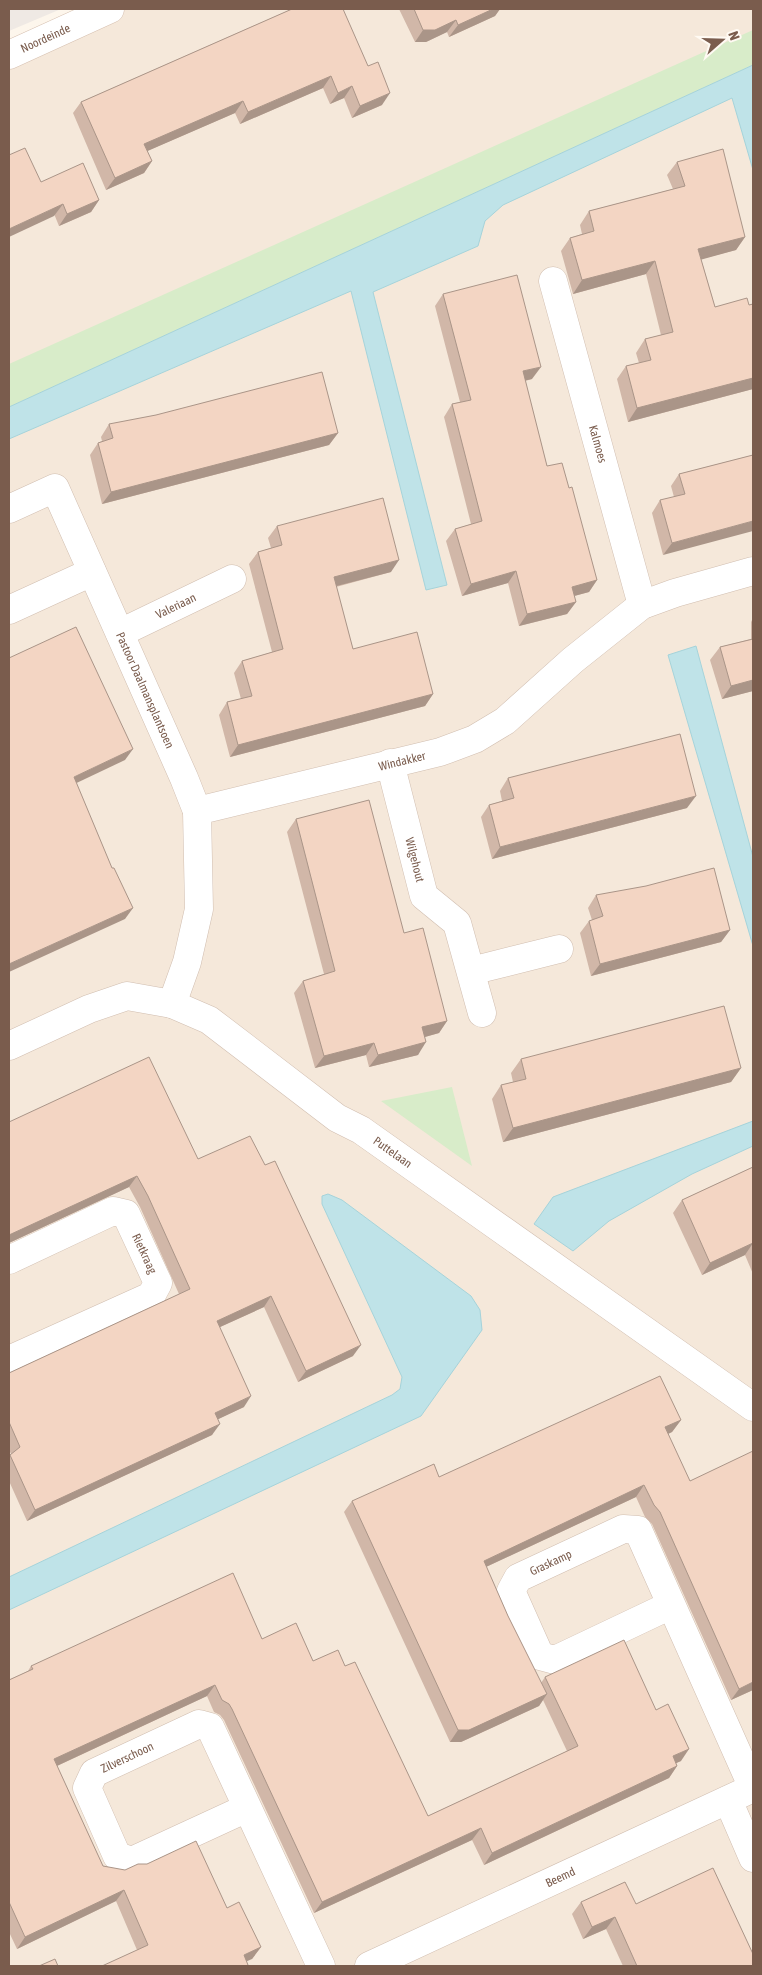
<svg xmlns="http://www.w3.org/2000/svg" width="762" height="1975" viewBox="0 0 762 1975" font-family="'Asap Condensed',sans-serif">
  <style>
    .residential { fill: #f5e8da }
    .industrial { fill: #efe9e4 }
    .green { fill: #d8ecc9 }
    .water { fill: #bfe3e8; stroke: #a5d3da }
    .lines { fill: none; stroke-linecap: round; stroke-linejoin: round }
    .minor-casing { stroke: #d1beb0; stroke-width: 29 }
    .tertiary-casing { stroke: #d1beb0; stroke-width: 29 }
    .secondary-casing { stroke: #d6c0b0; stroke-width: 29 }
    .minor { stroke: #fff; stroke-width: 28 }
    .tertiary { stroke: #fff; stroke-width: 28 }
    .secondary { stroke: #fff; stroke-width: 28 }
    .wall { fill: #d1b7a8 }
    .shaded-wall { fill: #aa9588 }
    .building { fill: #f3d5c3; stroke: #aa9588 }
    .labels { text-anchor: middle; stroke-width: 4; stroke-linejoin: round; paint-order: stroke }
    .street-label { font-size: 12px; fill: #7a5c4d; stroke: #fffaf3 }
  </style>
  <rect width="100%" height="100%" fill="#fdf6ec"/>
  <polygon class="residential" points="101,9 753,9 753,1966 9,1966 9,50"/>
  <polygon class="industrial" points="9,9 61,9 9,31"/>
  <g class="green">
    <polygon points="753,30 753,65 9,407 9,364"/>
    <polygon points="452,1087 472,1166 381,1101"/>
  </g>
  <g class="water">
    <polygon points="753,65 753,170 732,98 503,205 485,221 478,246 373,292 447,585 426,590 351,291 9,439 9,407"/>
    <polygon points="696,646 753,857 753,946 668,655"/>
    <polygon points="753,1121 753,1146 692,1174 609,1221 573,1251 534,1224 553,1197"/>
    <polygon points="328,1194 342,1200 471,1296 480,1310 482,1330 421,1416 9,1610 9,1577 392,1395 400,1389 402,1377 322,1204 322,1196"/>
  </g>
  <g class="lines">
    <defs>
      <g id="minor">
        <path id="s1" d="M 553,281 L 642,605"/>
        <path id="s2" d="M 9,509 L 55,488 L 184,778 L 197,811"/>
        <polyline points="9,610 92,572"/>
        <path id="s3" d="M 120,633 L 232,579"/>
        <path id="s4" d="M 390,763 L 424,896 L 457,923 L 482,1013"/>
        <polyline points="471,971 559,949"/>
        <path id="s5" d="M 172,1004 L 187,962 L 199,909 L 197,811 L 440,752 L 475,739 L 505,721 L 573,660 L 642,605 L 675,593 L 753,571"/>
        <path id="s6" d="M 9,1260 L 113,1211 L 126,1214 L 158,1283 L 151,1296 L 9,1360"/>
        <path id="s7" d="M 671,1605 L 555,1660 L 540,1656 L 511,1591 L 518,1578 L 623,1529 L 638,1530 L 753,1788"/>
        <polyline points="728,1800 753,1858"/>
        <path id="s8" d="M 247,1808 L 132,1861 L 117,1856 L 87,1788 L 94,1773 L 199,1724 L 210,1727 L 321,1966"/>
        <path id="s9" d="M 369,1966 L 753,1788"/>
      </g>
      <g id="tertiary">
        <path id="s10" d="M 9,1046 L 89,1009 L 127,996 L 172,1004 L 209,1020 L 337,1118 L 361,1130 L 753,1407"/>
      </g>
      <g id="secondary">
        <path id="s11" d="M 9,55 L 110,9"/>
      </g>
    </defs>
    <use href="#minor" class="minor-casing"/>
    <use href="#tertiary" class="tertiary-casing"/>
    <use href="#secondary" class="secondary-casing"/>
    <use href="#minor" class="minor"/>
    <use href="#tertiary" class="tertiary"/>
    <use href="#secondary" class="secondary"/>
  </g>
  <g class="wall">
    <polygon points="292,9 382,105 352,118 344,98 330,104 323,88 240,124 235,113 147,151 152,161 144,173 106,190 73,113 81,102"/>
    <polygon points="399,9 500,9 495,16 449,37 447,32 426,42 415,42"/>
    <polygon points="677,162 745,237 736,250 701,259 715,307 749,305 753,304 753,389 628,422 617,379 626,366 639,363 636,353 645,339 661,335 646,274 573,294 561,251 570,238 582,234 580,225 589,211 673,189 667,175"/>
    <polygon points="41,182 99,200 91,212 59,226"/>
    <polygon points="443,294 532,379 525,381 547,466 597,580 589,592 574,596 576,602 567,614 519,626 508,583 462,596 446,541 455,529 471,524 444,417 452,404 460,402 435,306"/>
    <polygon points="109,424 338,433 329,445 102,504 90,455 98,443 102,441 101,437"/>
    <polygon points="753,455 663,555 652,513 660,500 674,497 671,486 679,474"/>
    <polygon points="277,526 391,572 336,587 353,649 433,694 425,706 230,757 219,715 227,702 241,699 234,673 242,661 272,652 249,564 258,552 271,548 268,538"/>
    <polygon points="753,618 753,691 722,699 710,660 720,647 751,639 751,622"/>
    <polygon points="508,778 687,808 492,859 481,817 489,805 502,801 500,791"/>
    <polygon points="296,819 404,933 447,1021 439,1033 425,1037 418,1055 369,1067 366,1055 315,1068 294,993 303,981 324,974 287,832"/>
    <polygon points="596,895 730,930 721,942 591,976 580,933 589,921 592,920 588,908"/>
    <polygon points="521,1059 741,1068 731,1082 503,1142 492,1099 501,1085 513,1082 511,1073"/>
    <polygon points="9,1122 198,1159 353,1356 298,1382 264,1307 220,1327 244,1407 218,1419 212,1435 27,1521 9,1481 9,1457 11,1454 9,1450 9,1373 179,1294 140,1207 129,1187 9,1243"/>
    <polygon points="753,1167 753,1274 745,1255 702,1275 673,1213 682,1200"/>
    <polygon points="681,1420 672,1432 668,1434 753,1690 731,1700 652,1524 645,1517 636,1497 486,1567 508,1616 541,1683 545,1677 656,1710 681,1761 676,1763 677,1766 669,1778 484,1865 472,1840 314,1913 224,1720 220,1715 214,1712 207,1696 57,1766 103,1866 227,1908 261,1947 252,1959 137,1950 116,1901 17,1949 9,1932 9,1680 28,1671 31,1666 262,1639 313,1661 345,1666 428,1816 567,1751 543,1700 539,1706 461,1742 450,1742 344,1512 352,1501 439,1477"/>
    <polygon points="581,1902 636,1904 753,1966 623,1966 606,1929 583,1939 572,1914"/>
  </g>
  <g class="shaded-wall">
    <polygon points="493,9 500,9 495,16 449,37 458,25"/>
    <polygon points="456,20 447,32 426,42 415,42 423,30"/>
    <polygon points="331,76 323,88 240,124 248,112"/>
    <polygon points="352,86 344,98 330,104 338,93"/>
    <polygon points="390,93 382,105 352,118 360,106"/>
    <polygon points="243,101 235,113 136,156 144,144"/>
    <polygon points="152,161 144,173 106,190 115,178"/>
    <polygon points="99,200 91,212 59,226 67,214"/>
    <polygon points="63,204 54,216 9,237 9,229"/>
    <polygon points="745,237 736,250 689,263 698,249"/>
    <polygon points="655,261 646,274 573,294 582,280"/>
    <polygon points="541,367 532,379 514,383 523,371"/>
    <polygon points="753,378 753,389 628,422 637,408"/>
    <polygon points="338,433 329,445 102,504 111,492"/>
    <polygon points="753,521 753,531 663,555 672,543"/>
    <polygon points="399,560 391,572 325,589 334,577"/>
    <polygon points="516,571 508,583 462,596 471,584"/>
    <polygon points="597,580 589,592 563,599 572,587"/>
    <polygon points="576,602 567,614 519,626 527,614"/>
    <polygon points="753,680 753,691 722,699 731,686"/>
    <polygon points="433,694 425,706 230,757 238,745"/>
    <polygon points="133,749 125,760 66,788 74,777"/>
    <polygon points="696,796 687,808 492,859 500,847"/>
    <polygon points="133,908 125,919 9,972 9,964"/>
    <polygon points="730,930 721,942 591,976 600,964"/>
    <polygon points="447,1021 439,1033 414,1040 422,1027"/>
    <polygon points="426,1042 418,1055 369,1067 378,1055"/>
    <polygon points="374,1043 366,1055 315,1068 324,1056"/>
    <polygon points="741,1068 731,1082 503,1142 513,1128"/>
    <polygon points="137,1176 129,1187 9,1243 9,1235"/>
    <polygon points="753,1243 745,1255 702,1275 710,1263"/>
    <polygon points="271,1296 264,1307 209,1332 217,1321"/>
    <polygon points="361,1345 353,1356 298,1382 306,1371"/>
    <polygon points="251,1396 244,1407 208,1424 215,1413"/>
    <polygon points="681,1420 672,1432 657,1439 665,1427"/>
    <polygon points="220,1424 212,1435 27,1521 35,1510"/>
    <polygon points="644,1485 636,1497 475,1572 484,1561"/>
    <polygon points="753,1682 753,1690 731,1700 739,1689"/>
    <polygon points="215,1685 207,1696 46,1771 54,1759"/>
    <polygon points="547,1694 539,1706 461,1742 450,1742 458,1730"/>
    <polygon points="689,1749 681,1761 665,1768 673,1756"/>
    <polygon points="677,1766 669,1778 484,1865 492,1853"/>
    <polygon points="481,1828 472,1840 314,1913 322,1902"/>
    <polygon points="124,1890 116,1901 17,1949 25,1937"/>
    <polygon points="615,1917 606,1929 583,1939 592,1927"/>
    <polygon points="261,1947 252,1959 236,1966 244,1955"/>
  </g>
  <g class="building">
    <polygon points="292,9 343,9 368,66 378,62 390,93 360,106 352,86 338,93 331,76 248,112 243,101 144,144 152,161 115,178 81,102"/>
    <polygon points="414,9 493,9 458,25 456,20 435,30 423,30"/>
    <polygon points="25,148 41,182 83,163 99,200 67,214 63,204 9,229 9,155"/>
    <polygon points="723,149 745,237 698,249 715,307 747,298 749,305 753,304 753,378 637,408 626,366 651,360 645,339 673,332 655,261 582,280 570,238 594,231 589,211 685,186 677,162"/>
    <polygon points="517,275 541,367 523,371 547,466 562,463 569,488 572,487 597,580 572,587 576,602 527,614 516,571 471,584 455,529 482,521 452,404 471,400 443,294"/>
    <polygon points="322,372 338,433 111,492 98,443 113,438 109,424 156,415"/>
    <polygon points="753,455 753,521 672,543 660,500 685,494 679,474"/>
    <polygon points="383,498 399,560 334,577 353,649 417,632 433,694 238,745 227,702 252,696 242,661 283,649 258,552 282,545 277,526"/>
    <polygon points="76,627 133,749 74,777 112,868 114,868 133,908 9,964 9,658"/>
    <polygon points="753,639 753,680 731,686 720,647"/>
    <polygon points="680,734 696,796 500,847 489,805 514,798 508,778"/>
    <polygon points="369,800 404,933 423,928 447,1021 422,1027 426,1042 378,1055 374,1043 324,1056 303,981 335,971 296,819"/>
    <polygon points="714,868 730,930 600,964 589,921 603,916 596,895 646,886"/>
    <polygon points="724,1006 741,1068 513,1128 501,1085 526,1079 521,1059"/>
    <polygon points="149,1057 198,1159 250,1136 265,1165 275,1161 361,1345 306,1371 271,1296 217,1321 251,1396 215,1413 220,1424 35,1510 10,1455 20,1447 9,1422 9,1373 190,1289 148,1196 137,1176 9,1235 9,1122"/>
    <polygon points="753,1167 753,1243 710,1263 682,1200"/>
    <polygon points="660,1376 681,1420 665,1427 690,1481 753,1451 753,1682 739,1689 660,1512 654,1505 644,1485 484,1561 508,1616 547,1694 469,1730 458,1730 352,1501 434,1464 439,1477"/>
    <polygon points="233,1573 262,1639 296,1623 313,1661 338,1650 345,1666 355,1662 428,1816 578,1746 545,1677 624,1640 656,1710 668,1704 689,1749 673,1756 677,1766 492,1853 481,1828 322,1902 232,1709 229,1704 222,1700 215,1685 54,1759 103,1866 125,1870 138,1864 147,1864 196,1841 227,1908 239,1902 261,1947 244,1955 248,1965 246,1966 102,1966 148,1945 124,1890 25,1937 9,1902 9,1680 33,1669 31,1666"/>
    <polygon points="713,1868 753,1954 753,1966 637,1966 615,1917 592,1927 581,1902 625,1882 636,1904"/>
    <polygon points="55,1959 58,1966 39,1966"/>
  </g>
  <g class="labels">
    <g class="street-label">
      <text dy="4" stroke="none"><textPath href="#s11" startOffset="40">Noordeinde</textPath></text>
      <text dy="4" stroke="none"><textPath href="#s1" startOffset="169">Kalmoes</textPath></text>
      <text dy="4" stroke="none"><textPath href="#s3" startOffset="62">Valeriaan</textPath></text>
      <text dy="4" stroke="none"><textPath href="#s2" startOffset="272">Pastoor Daalmansplantsoen</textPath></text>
      <text dy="4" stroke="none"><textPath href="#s5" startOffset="408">Windakker</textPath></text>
      <text dy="4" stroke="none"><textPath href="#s4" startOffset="100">Wilgehout</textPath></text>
      <text dy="4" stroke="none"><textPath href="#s10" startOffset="441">Puttelaan</textPath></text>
      <text dy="4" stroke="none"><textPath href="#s6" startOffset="172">Rietkraag</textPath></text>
      <text dy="4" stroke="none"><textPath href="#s7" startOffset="266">Graskamp</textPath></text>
      <text dy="4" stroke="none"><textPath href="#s8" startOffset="270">Zilverschoon</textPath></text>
      <text dy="4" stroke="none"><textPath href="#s9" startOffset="211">Beemd</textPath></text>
    </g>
  </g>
  <rect width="762" height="1975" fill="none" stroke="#7a5c4d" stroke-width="20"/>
  <g transform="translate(722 40) rotate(70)" stroke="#fffaf3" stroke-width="4" paint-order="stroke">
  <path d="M0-4L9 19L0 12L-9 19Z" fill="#7a5c4d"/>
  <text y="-8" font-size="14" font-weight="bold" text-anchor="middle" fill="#7a5c4d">N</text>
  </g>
</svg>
